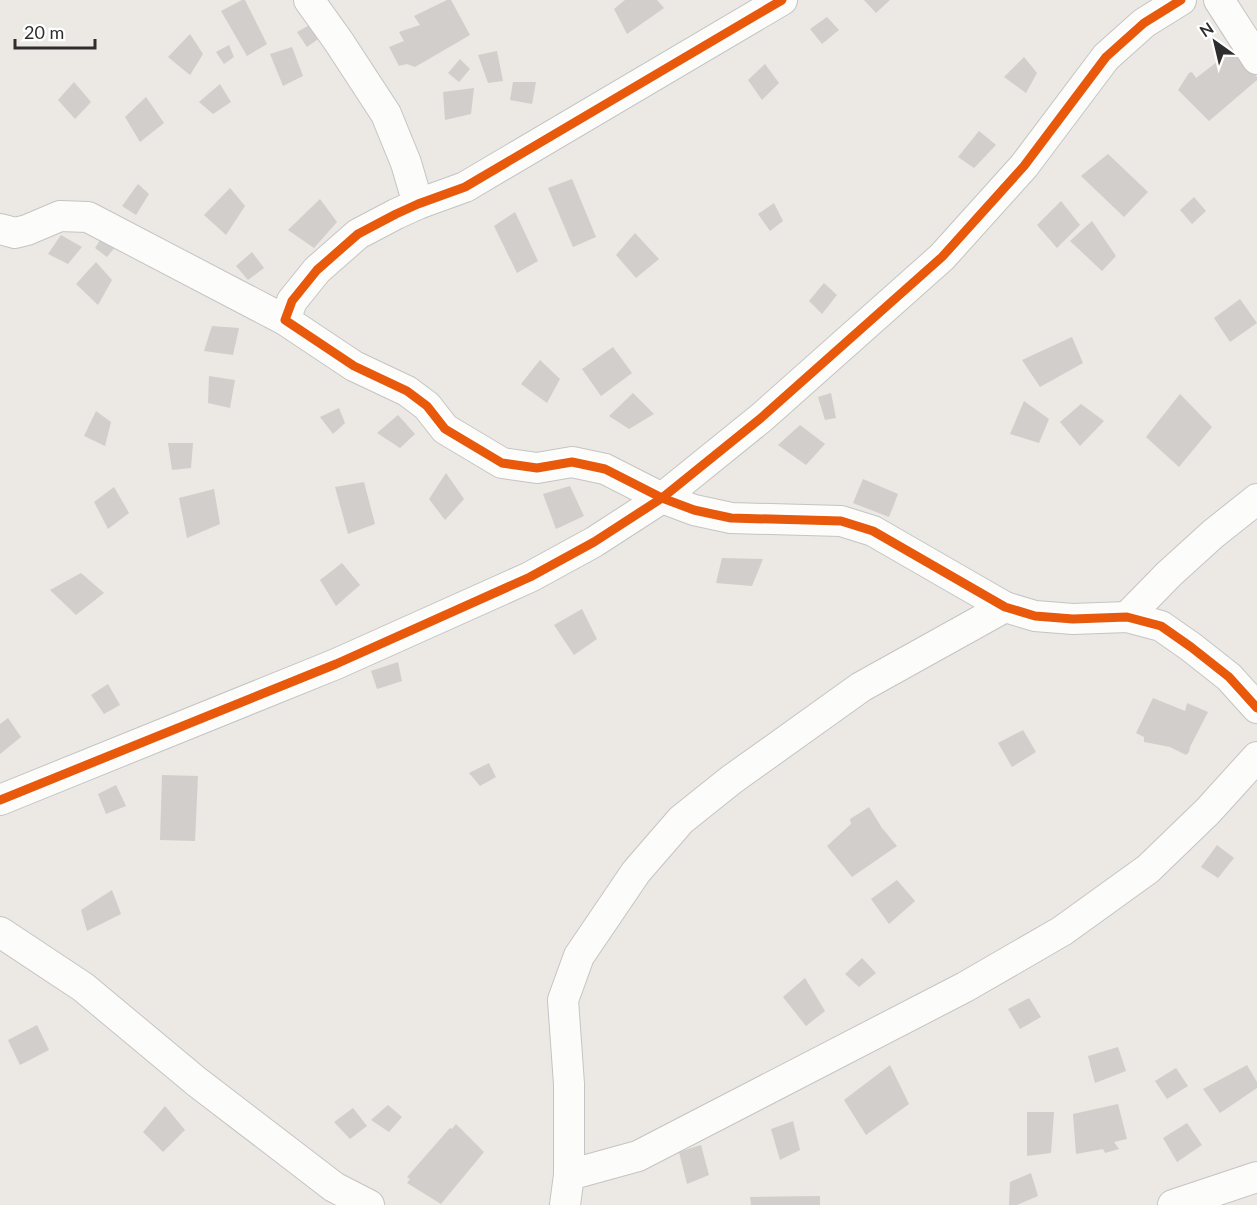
<svg xmlns="http://www.w3.org/2000/svg" width="1257" height="1205" viewBox="0 0 1257 1205" font-family="Lato,sans-serif">
  <style>
    .building { fill: #d1cecb }
    .lines { fill: none; stroke-linecap: round; stroke-linejoin: round }
    .minor-casing { stroke: #c5c4c5; stroke-width: 32 }
    .minor { stroke: #fcfcfb; stroke-width: 30 }
    .cycleway-casing { stroke: #fff; stroke-width: 13 }
    .cycleway { stroke: #e8590c; stroke-width: 9 }
  </style>
  <rect width="100%" height="100%" fill="#ece8e4"/>
  <g class="building">
    <polygon points="242,0 245,0 267,44 247,56 221,11"/>
    <polygon points="447,0 451,0 470,35 415,67 407,64 399,66 389,47 404,41 399,32 420,25 414,16"/>
    <polygon points="625,0 657,0 664,8 627,34 614,9"/>
    <polygon points="864,0 890,0 876,13"/>
    <polygon points="827,17 839,30 822,44 810,29"/>
    <polygon points="313,23 321,37 307,47 297,32"/>
    <polygon points="190,34 203,54 190,75 168,57"/>
    <polygon points="229,45 234,57 224,64 216,52"/>
    <polygon points="292,47 303,76 283,86 270,54"/>
    <polygon points="1234,49 1257,77 1257,80 1209,121 1178,90 1189,73 1192,72 1196,78"/>
    <polygon points="497,51 503,81 488,83 478,55"/>
    <polygon points="1024,57 1037,73 1026,93 1004,77"/>
    <polygon points="460,59 470,69 459,82 448,73"/>
    <polygon points="765,64 779,83 762,100 748,80"/>
    <polygon points="74,82 91,102 75,119 58,100"/>
    <polygon points="513,82 536,82 532,104 510,100"/>
    <polygon points="220,84 231,102 213,114 199,102"/>
    <polygon points="474,88 471,114 445,120 443,92"/>
    <polygon points="146,97 164,123 140,142 125,117"/>
    <polygon points="979,131 996,145 974,168 958,157"/>
    <polygon points="1108,154 1148,192 1124,217 1081,176"/>
    <polygon points="572,179 596,237 573,247 548,188"/>
    <polygon points="138,184 149,194 136,215 122,206"/>
    <polygon points="230,188 245,206 226,235 204,215"/>
    <polygon points="1194,197 1206,211 1192,224 1180,210"/>
    <polygon points="320,199 337,222 314,248 288,230"/>
    <polygon points="1061,201 1080,225 1057,248 1037,225"/>
    <polygon points="774,203 783,221 770,231 758,214"/>
    <polygon points="515,212 538,261 517,273 494,226"/>
    <polygon points="1092,221 1116,256 1102,271 1070,241"/>
    <polygon points="635,233 659,259 636,278 616,255"/>
    <polygon points="61,235 82,247 68,264 48,254"/>
    <polygon points="102,237 116,246 107,257 95,248"/>
    <polygon points="252,252 264,268 248,280 236,266"/>
    <polygon points="96,262 112,280 98,305 76,284"/>
    <polygon points="824,283 837,295 822,314 809,301"/>
    <polygon points="1240,299 1257,323 1230,342 1214,318"/>
    <polygon points="212,326 239,328 233,355 204,351"/>
    <polygon points="1072,337 1083,363 1040,387 1022,360"/>
    <polygon points="613,347 632,373 601,396 582,369"/>
    <polygon points="540,360 560,379 547,403 521,384"/>
    <polygon points="209,376 235,380 230,408 208,403"/>
    <polygon points="633,393 654,414 629,429 609,416"/>
    <polygon points="831,393 836,418 825,420 818,397"/>
    <polygon points="1180,394 1212,427 1179,467 1146,437"/>
    <polygon points="1024,401 1049,419 1039,443 1010,434"/>
    <polygon points="1081,404 1104,421 1080,446 1060,422"/>
    <polygon points="339,408 345,423 333,434 320,417"/>
    <polygon points="96,411 111,422 105,446 84,436"/>
    <polygon points="398,415 415,434 400,448 377,433"/>
    <polygon points="800,425 825,444 806,465 778,445"/>
    <polygon points="168,443 193,443 191,468 172,470"/>
    <polygon points="446,473 464,499 445,520 429,499"/>
    <polygon points="863,479 898,494 889,517 853,503"/>
    <polygon points="364,482 375,524 348,534 335,487"/>
    <polygon points="570,486 584,516 556,529 543,494"/>
    <polygon points="114,487 129,513 108,529 94,502"/>
    <polygon points="214,489 220,524 187,538 179,498"/>
    <polygon points="722,558 763,559 752,586 716,583"/>
    <polygon points="342,563 360,585 336,606 320,580"/>
    <polygon points="81,573 104,593 76,615 50,590"/>
    <polygon points="582,609 597,639 574,655 554,625"/>
    <polygon points="398,662 402,681 377,689 371,671"/>
    <polygon points="108,684 120,705 104,714 91,695"/>
    <polygon points="1153,698 1185,711 1187,703 1208,712 1190,747 1189,752 1186,755 1170,747 1144,742 1144,737 1136,733"/>
    <polygon points="8,718 21,737 0,754 0,724"/>
    <polygon points="1023,730 1036,752 1012,767 998,743"/>
    <polygon points="489,763 496,777 480,786 469,773"/>
    <polygon points="162,775 198,776 195,841 160,840"/>
    <polygon points="116,785 126,806 106,814 98,794"/>
    <polygon points="869,807 882,828 897,846 852,877 827,846 851,824 850,819"/>
    <polygon points="1217,845 1234,858 1218,878 1201,867"/>
    <polygon points="897,880 915,901 889,924 871,899"/>
    <polygon points="112,890 121,914 87,931 81,910"/>
    <polygon points="862,958 876,973 859,987 845,974"/>
    <polygon points="805,978 825,1011 806,1026 783,997"/>
    <polygon points="1029,998 1041,1017 1020,1029 1008,1009"/>
    <polygon points="37,1025 49,1050 20,1065 8,1040"/>
    <polygon points="1118,1047 1126,1071 1095,1083 1088,1056"/>
    <polygon points="890,1065 909,1104 866,1135 844,1100"/>
    <polygon points="1247,1065 1257,1082 1257,1088 1220,1113 1203,1089"/>
    <polygon points="1176,1068 1188,1086 1167,1099 1155,1081"/>
    <polygon points="1118,1104 1127,1139 1114,1142 1119,1149 1105,1153 1103,1149 1076,1154 1073,1114"/>
    <polygon points="388,1105 402,1117 389,1132 371,1120"/>
    <polygon points="165,1106 185,1130 163,1152 143,1132"/>
    <polygon points="353,1108 367,1126 350,1139 334,1122"/>
    <polygon points="1027,1112 1054,1112 1051,1153 1027,1156"/>
    <polygon points="793,1121 800,1150 780,1160 771,1129"/>
    <polygon points="1187,1123 1202,1145 1177,1162 1163,1138"/>
    <polygon points="456,1124 484,1152 441,1204 407,1183 410,1179 407,1177 450,1128 452,1129"/>
    <polygon points="701,1145 709,1175 687,1184 679,1152"/>
    <polygon points="1031,1173 1038,1196 1017,1205 1009,1205 1010,1182"/>
    <polygon points="820,1196 820,1205 751,1205 750,1197"/>
  </g>
  <g class="lines">
    <defs>
      <g id="minor">
        <polyline points="309,0 339,42 386,114 406,163 418,204"/>
        <polyline points="782,0 465,187 418,204 396,214 358,234 317,270 292,301 285,320 354,366 407,391 427,406 445,429 502,463 537,468 572,462 605,469 662,498 694,510 731,518 841,521 873,531 1005,607 1035,616 1073,619 1127,617 1161,626 1191,647 1229,677 1257,708"/>
        <polyline points="1219,0 1257,59"/>
        <polyline points="0,229 15,233 27,230 60,216 88,217 285,320"/>
        <polyline points="1127,617 1169,574 1213,534 1257,499"/>
        <polyline points="0,800 336,664 530,577 594,542 662,498 761,418 942,257 1024,166 1106,57 1144,23 1181,0"/>
        <polyline points="0,932 83,987 197,1082 334,1187 369,1205"/>
        <polyline points="569,1175 638,1156 965,987 1062,931 1148,869 1208,811 1257,757"/>
        <polyline points="565,1205 569,1175 569,1084 563,1000 579,956 636,872 681,820 731,780 861,687 1005,607"/>
        <polyline points="1173,1205 1257,1177"/>
      </g>
    </defs>
    <use href="#minor" class="minor-casing"/>
    <use href="#minor" class="minor"/>
    <defs>
      <g id="cycleway">
        <polyline points="782,0 465,187 418,204 396,214 358,234 317,270 292,301 285,320 354,366 407,391 427,406 445,429 502,463 537,468 572,462 605,469 662,498 694,510 731,518 841,521 873,531 1005,607 1035,616 1073,619 1127,617 1161,626 1191,647 1229,677 1257,708"/>
        <polyline points="0,800 336,664 530,577 594,542 662,498 761,418 942,257 1024,166 1106,57 1144,23 1181,0"/>
      </g>
    </defs>
    <use href="#cycleway" class="cycleway-casing"/>
    <use href="#cycleway" class="cycleway"/>
  </g>
  <g transform="translate(1215 42) rotate(326)" stroke="#ffffff" stroke-width="4.5" paint-order="stroke">
  <path d="M0-4.5L10 22L0 15L-10 22Z" fill="#2e2e2e"/>
  <text y="-9" font-size="16" font-weight="bold" text-anchor="middle" fill="#2e2e2e">N</text>
  </g>
  <path d="M15 39v9h80v-9" fill="none" stroke="#2e2e2e" stroke-width="3"/>
  <text x="24" y="39" font-size="18" fill="#2e2e2e" stroke="#ffffff" stroke-width="4.5" paint-order="stroke">20 m</text>
</svg>
